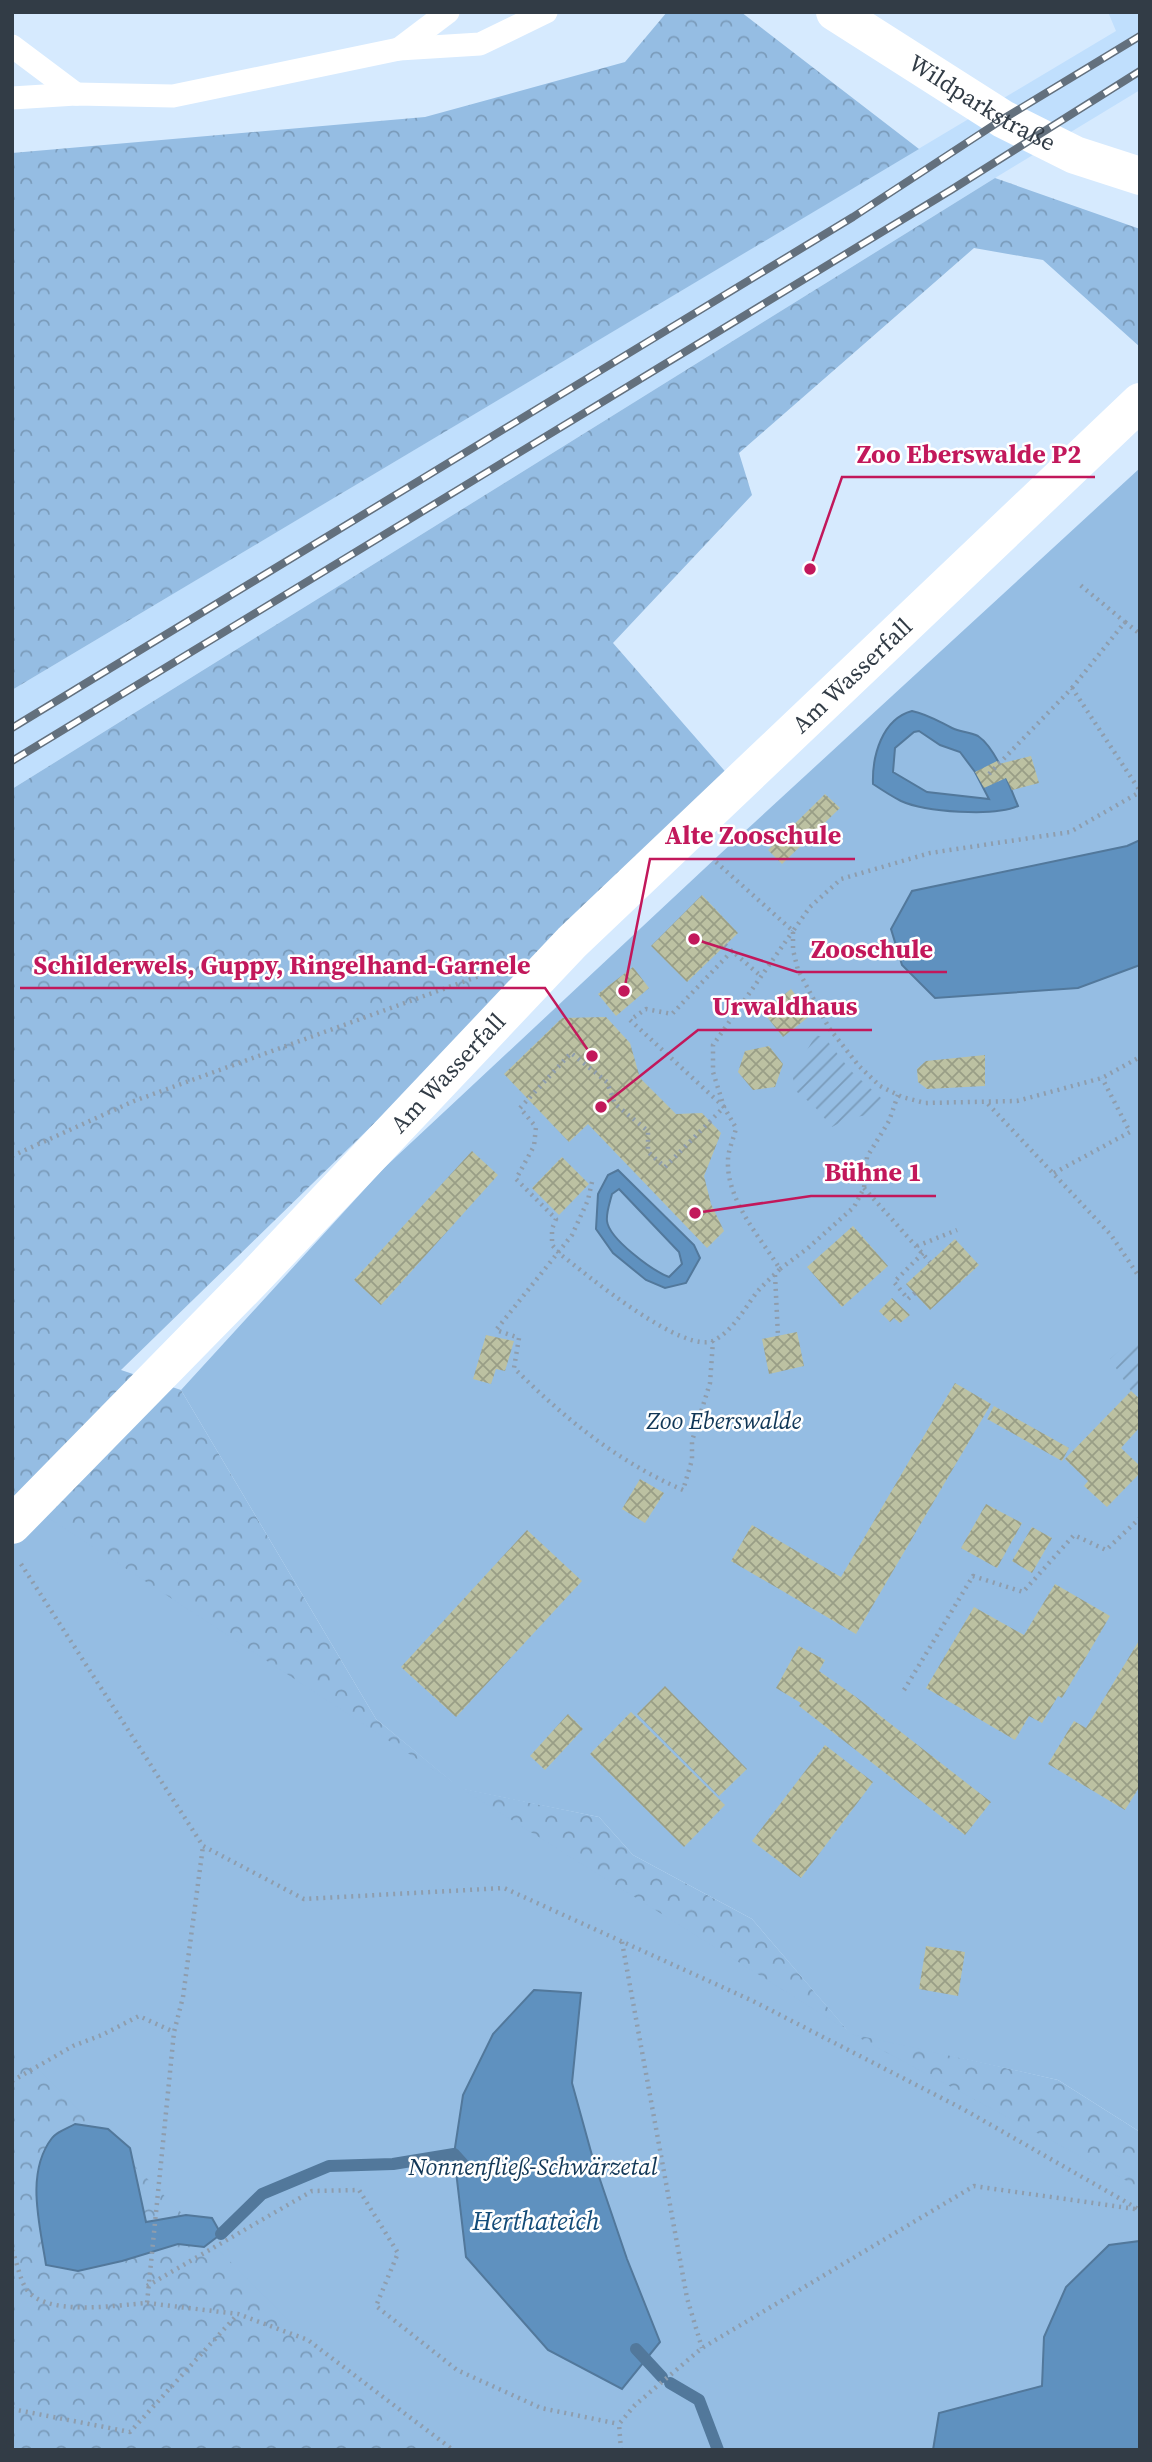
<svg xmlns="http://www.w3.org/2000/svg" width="1152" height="2462" viewBox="0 0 1152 2462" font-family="'Source Serif 4',serif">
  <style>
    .built { fill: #c0dffd }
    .forest { fill: url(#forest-crowns); fill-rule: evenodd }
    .park { fill: #95bde3; fill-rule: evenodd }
    .garden { fill: url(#garden-furrows) }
    .water { fill: #5f91bf; stroke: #52789b; stroke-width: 2; fill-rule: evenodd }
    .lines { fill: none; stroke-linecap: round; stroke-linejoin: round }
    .stream { stroke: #52789b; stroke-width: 12 }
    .building { fill: url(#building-cross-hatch) }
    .path { stroke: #8e9dad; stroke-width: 4.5; stroke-dasharray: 2 5; stroke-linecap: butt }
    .service { stroke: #fff; stroke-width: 23 }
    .minor { stroke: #fff; stroke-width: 38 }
    .rail-casing { stroke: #63707d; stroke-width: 8 }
    .rail { stroke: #fff; stroke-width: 5; stroke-dasharray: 16; stroke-linecap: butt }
    .labels { text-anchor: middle; stroke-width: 5; stroke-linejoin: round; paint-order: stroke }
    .street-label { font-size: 24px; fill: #323c46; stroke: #fff }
    .park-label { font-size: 24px; font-style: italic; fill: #113757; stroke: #fff }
    .water-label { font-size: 26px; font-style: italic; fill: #134b78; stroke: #fff }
    .leader { fill: none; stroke: #c2185b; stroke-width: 2.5 }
    .callout-dot { fill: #c2185b; stroke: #fff; stroke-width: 2.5 }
    .callout-label { font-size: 26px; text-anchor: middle; font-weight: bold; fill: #c2185b; stroke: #fff; stroke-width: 5; stroke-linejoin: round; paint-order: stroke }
  </style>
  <defs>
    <pattern id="forest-crowns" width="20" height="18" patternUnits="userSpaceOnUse" patternTransform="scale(1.75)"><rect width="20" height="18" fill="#95bde3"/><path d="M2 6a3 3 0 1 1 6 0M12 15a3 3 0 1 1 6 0" fill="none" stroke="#7a9bba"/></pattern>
    <pattern id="garden-furrows" width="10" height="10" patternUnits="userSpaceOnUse" patternTransform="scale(1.75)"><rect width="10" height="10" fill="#95bde3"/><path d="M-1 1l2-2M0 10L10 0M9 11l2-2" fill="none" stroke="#7a9bba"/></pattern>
    <pattern id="building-cross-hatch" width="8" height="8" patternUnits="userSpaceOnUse" patternTransform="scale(1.75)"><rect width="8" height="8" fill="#bcc1a2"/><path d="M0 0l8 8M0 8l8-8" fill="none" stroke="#999e86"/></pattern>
  </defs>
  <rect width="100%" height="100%" fill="#d6eafe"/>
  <polygon class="built" points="1108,12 1140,12 1140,90 995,178 12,789 12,690 1116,31"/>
  <g class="forest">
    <polygon points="667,12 741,12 919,149 12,690 12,153 425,117 625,62"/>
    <path d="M 995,178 L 1140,229 L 1140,347 L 1043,260 L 974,248 L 739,453 L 752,495 L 613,643 L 730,777 L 121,1370 L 181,1390 L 376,1719 L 460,1788 L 599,1817 L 633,1855 L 752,1919 L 849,2032 L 1058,2080 L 1140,2132 L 1140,2241 L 933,2450 L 12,2450 L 12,789 ZM 130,2148 L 146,2222 L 186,2215 L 204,2247 L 178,2244 L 122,2261 L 78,2271 L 47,2265 Z"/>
  </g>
  <path class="park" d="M 1140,468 L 1140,2132 L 1058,2080 L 852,2034 L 1140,2188 L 1140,2450 L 418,2450 L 12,2043 L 12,1499 L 44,1515 L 452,1782 L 376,1719 L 181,1390 L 383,1169 L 719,855 ZM 462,1789 L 599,1817 L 633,1855 L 752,1919 L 847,2030 Z"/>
  <g class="garden">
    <polygon points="816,1035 825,1038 851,1071 881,1098 875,1114 849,1118 832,1127 814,1106 797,1092 792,1075"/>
    <polygon points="1140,1332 1140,1399 1131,1391 1110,1359"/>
  </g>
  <g class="water">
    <path d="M 912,711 C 927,714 938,721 952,728 C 960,732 970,732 978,736 C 996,748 1010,787 1018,806 C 994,817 925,812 901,801 C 891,796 882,790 873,784 C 872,756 882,719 912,711 ZM 919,731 L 940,745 L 960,752 L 975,772 L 989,799 L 927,792 L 893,772 L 895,748 L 914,732 Z"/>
    <polygon points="1140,840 1140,965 1078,988 935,998 902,965 891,929 912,891 1127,846"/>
    <path d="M 618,1170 L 694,1245 L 700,1258 L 686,1283 L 665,1288 L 646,1280 L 613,1253 L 596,1229 L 598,1194 L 608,1175 ZM 619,1189 L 679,1252 L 682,1264 L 669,1277 C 653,1271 609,1239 607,1221 C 606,1213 610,1202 612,1194 Z"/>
    <polygon points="534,1990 581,1993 572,2083 593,2159 627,2259 660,2342 622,2389 548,2350 466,2257 454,2154 463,2095 493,2034"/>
    <path d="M 75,2124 L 108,2129 L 130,2148 L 146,2222 L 186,2215 L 212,2218 L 221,2234 L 204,2247 L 178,2244 L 122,2261 L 78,2271 L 46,2265 C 40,2225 25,2173 52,2138 C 56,2132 68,2128 75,2124 Z"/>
    <polygon points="1140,2241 1140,2450 933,2450 939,2413 1042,2386 1044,2337 1066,2287 1109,2245"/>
  </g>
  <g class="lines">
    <g class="stream">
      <polyline points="221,2234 262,2194 329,2166 393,2164 454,2154 463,2164"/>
      <polyline points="636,2349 662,2377"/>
      <polyline points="670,2383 699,2400 718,2450"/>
    </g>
  </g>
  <g class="building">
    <polygon points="1031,756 1039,783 1012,790 1006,778 984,788 975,772 997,761 999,764"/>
    <polygon points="825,794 840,808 782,864 768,850"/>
    <polygon points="702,895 738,933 687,982 651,946"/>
    <polygon points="633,967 649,988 616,1016 598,994"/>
    <polygon points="791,989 811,1015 783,1037 763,1012"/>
    <polygon points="606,1017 630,1043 640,1078 676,1114 702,1113 721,1133 704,1176 711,1204 724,1231 707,1248 588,1124 569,1142 504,1074 562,1018"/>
    <polygon points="769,1046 783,1064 775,1087 753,1090 738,1072 745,1051"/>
    <polygon points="985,1055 985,1086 927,1089 918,1082 917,1069 926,1061"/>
    <polygon points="472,1151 498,1175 381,1305 354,1280"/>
    <polygon points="562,1157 589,1184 559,1215 532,1188"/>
    <polygon points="853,1226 888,1266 842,1307 807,1267"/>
    <polygon points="955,1239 979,1265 930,1310 906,1284"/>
    <polygon points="892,1298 910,1315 900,1323 894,1318 890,1322 879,1311"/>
    <polygon points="797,1332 804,1366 769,1374 762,1339"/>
    <polygon points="486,1335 514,1341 505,1371 496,1369 491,1384 473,1379"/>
    <polygon points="955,1383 991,1404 856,1634 731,1561 752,1525 841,1577"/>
    <polygon points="1131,1391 1140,1399 1140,1427 1121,1448 1140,1466 1140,1473 1107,1507 1084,1486 1088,1481 1065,1459"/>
    <polygon points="994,1406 1069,1448 1062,1461 987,1419"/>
    <polygon points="640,1479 664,1493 645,1523 622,1509"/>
    <polygon points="986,1504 1022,1523 997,1568 961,1548"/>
    <polygon points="1032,1527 1052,1538 1032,1573 1012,1561"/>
    <polygon points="527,1530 582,1581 456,1717 401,1667"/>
    <polygon points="1055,1584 1110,1616 1062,1698 1058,1696 1042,1723 1029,1716 1015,1740 926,1688 974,1607 1024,1635"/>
    <polygon points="1140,1639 1140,1786 1125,1810 1048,1764 1074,1721 1086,1728"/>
    <polygon points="799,1646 825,1660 819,1671 856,1697 991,1802 965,1835 799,1706 801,1703 776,1688"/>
    <polygon points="665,1686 747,1769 719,1796 637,1714"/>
    <polygon points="631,1712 725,1805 684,1847 590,1754"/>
    <polygon points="568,1714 583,1729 545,1770 530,1756"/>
    <polygon points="825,1745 873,1782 801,1878 752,1841"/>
    <polygon points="926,1946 965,1952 958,1996 919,1989"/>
  </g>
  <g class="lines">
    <g class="path">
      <polyline points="1125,622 1140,634"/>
      <polyline points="1072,688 1125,622 1079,584"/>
      <polyline points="989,774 1072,688 1140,791"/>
      <polyline points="716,862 793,931 810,907 841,879 930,853 1070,832 1140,792"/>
      <polyline points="793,932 793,950 798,970 829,1028 859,1066 880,1086 902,1097 925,1103 1017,1101 1102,1078 1140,1057"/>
      <polyline points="725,945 762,977"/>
      <path d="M 732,951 L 672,1014 L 646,1009 L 630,1020 L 724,1107 L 665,1167 L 648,1152 L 648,1131 L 615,1104 L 607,1082 L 571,1053 L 520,1108 L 536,1127 L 534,1146 L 516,1179 L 556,1219 L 552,1229 L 552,1245 L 560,1254 C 586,1274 685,1357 715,1340 C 735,1328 744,1309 757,1292 C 764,1284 772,1277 780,1269 C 760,1237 726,1200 728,1160 C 728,1150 734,1138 736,1128 L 724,1107 L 713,1072 L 713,1045 L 793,931"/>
      <polyline points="988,1104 1111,1235 1140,1278"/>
      <polyline points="12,1156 134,1101 482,975"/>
      <polyline points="1054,1173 1130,1132 1102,1078"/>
      <path d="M 592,1182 L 588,1200 L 572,1235 L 496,1330 L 519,1338 L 514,1368 C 564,1418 618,1462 683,1490 L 692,1460 L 692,1441 L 710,1383 L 713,1341"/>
      <polyline points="864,1188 930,1262"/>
      <polyline points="917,1246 957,1230"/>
      <polyline points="780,1269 808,1248 854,1207 864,1188 867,1157 889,1121 898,1095"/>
      <polyline points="775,1275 778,1336"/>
      <polyline points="915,1293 908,1299 894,1282 923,1253"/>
      <polyline points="21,1564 203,1846 304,1899 504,1888 753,2001 963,2109 1140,2210"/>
      <polyline points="904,1690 973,1576 1023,1592 1074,1535 1106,1550 1140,1518"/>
      <polyline points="622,1942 687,2298 702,2348"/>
      <polyline points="12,2081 73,2046 102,2035 139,2016 174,2032"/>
      <path d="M 12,2250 C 17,2262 19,2276 25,2287 C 43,2318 116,2305 147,2303 L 174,2032 L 183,1997 L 203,1846"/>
      <polyline points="147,2286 312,2191 359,2190 398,2253 376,2306 457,2370 541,2408 619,2424"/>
      <polyline points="147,2303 238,2314 308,2340 453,2450"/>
      <polyline points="12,2409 130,2432 237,2315"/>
      <polyline points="621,2450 619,2424 635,2405 702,2348 974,2186 1135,2209"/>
    </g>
    <g class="service">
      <polyline points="12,46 76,94"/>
      <polyline points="399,49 448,12"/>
      <polyline points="12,98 76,94 173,96 399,49 480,44 546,12"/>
    </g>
    <g class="minor">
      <path id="s1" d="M 835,12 L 1003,119 L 1075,155 L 1140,176"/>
      <path id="s2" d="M 12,1525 L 253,1279 L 572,942 L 1140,402"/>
    </g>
    <defs>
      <g id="rail">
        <polyline points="12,728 853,217 1003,119 1140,36"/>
        <polyline points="12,761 951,190 1140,71"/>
      </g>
    </defs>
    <use href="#rail" class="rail-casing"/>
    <use href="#rail" class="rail"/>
  </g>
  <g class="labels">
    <g class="street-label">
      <text dy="8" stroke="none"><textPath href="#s1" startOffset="173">Wildparkstraße</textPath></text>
      <text dy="8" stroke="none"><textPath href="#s2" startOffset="1195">Am Wasserfall</textPath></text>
      <text dy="8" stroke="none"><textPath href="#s2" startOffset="628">Am Wasserfall</textPath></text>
    </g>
    <g class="park-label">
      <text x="724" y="1429">Zoo Eberswalde</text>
      <text x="533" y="2175">Nonnenfließ-Schwärzetal</text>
    </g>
    <g class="water-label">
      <text x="536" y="2230">Herthateich</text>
    </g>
  </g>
  <path class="leader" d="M810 569L842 477H1095M624 991L650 859H855M694 939L797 972H947M592 1056L545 988H20M601 1107L698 1030H872M695 1213L811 1196H936"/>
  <g class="callout-dot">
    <circle cx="810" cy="569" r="7"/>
    <circle cx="624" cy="991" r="7"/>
    <circle cx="694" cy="939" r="7"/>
    <circle cx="592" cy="1056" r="7"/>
    <circle cx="601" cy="1107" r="7"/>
    <circle cx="695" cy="1213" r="7"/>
  </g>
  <g class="callout-label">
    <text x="969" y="463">Zoo Eberswalde P2</text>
    <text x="753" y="844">Alte Zooschule</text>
    <text x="872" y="958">Zooschule</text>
    <text x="282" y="974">Schilderwels, Guppy, Ringelhand-Garnele</text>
    <text x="785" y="1015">Urwaldhaus</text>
    <text x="873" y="1181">Bühne 1</text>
  </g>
  <rect width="1152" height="2462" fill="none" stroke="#323c46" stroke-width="28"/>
</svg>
